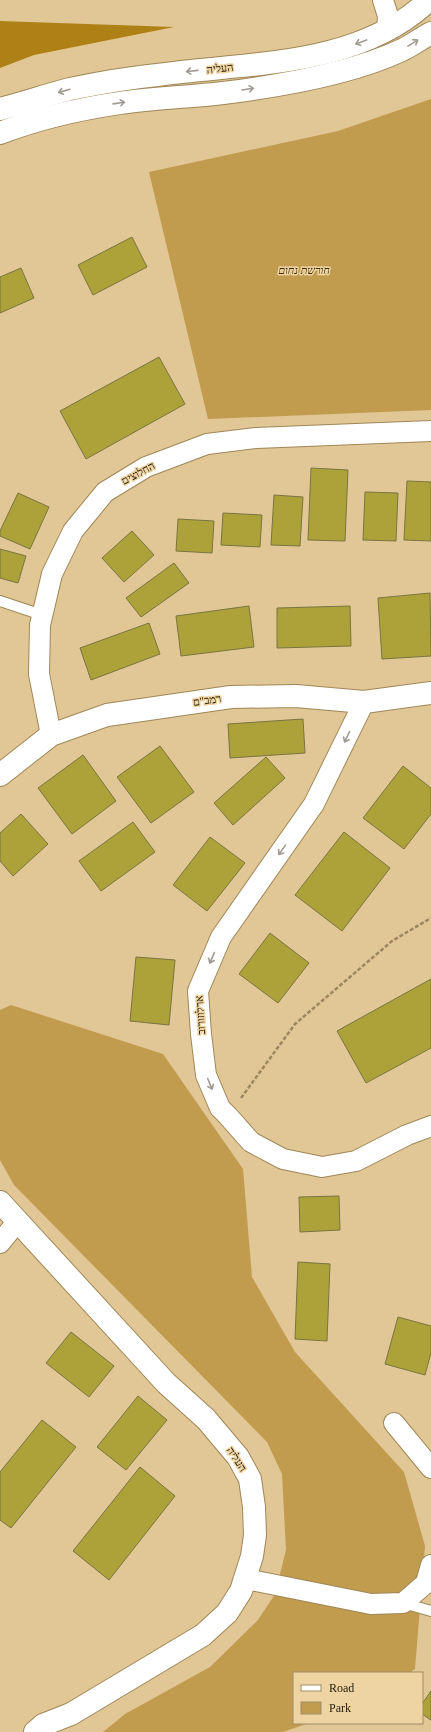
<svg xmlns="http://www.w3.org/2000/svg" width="431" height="1732" viewBox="0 0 431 1732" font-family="'Times New Roman','Noto Sans Hebrew',serif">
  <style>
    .green { fill: #c19b4e }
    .forest { fill: #ad8115 }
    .building { fill: #ada23a; stroke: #7a7441 }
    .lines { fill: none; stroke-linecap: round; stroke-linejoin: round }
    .service-casing { stroke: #9f8757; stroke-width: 12 }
    .minor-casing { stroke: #9f8757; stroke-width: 22 }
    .tertiary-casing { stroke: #9f8757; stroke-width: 24 }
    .secondary-casing { stroke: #9f8757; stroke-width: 24 }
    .path { stroke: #9b8761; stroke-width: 2.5; stroke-dasharray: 4 2; stroke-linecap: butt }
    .service { stroke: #fff; stroke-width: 10 }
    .minor { stroke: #fff; stroke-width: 20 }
    .tertiary { stroke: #fff; stroke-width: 22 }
    .secondary { stroke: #fff; stroke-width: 22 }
    .oneway { stroke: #a09b93 }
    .labels { text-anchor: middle; stroke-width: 3; stroke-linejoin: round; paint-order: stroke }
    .street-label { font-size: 11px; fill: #2b210e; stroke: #eed4a2 }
    .park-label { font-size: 11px; font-style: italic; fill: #3c2a00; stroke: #eed4a2 }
  </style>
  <rect width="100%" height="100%" fill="#e1c795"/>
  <g class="green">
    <polygon points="431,99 431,410 208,419 149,172 338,131"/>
    <polygon points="11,1005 163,1054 243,1169 252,1277 295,1352 404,1472 425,1546 415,1669 409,1673 294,1673 294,1723 309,1723 283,1732 103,1732 125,1714 210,1667 258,1620 275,1594 286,1550 282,1474 267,1442 14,1185 0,1160 0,1010"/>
  </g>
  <polygon class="forest" points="0,21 174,27 34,55 0,68"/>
  <g class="building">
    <polygon points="132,237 147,267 93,295 78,265"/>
    <polygon points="21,268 34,298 0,313 0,277"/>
    <polygon points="159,357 185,404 86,459 60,411"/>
    <polygon points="311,468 348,470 345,541 308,540"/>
    <polygon points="407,481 431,482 431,541 404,540"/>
    <polygon points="365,492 398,493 396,541 363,540"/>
    <polygon points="18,493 49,507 30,549 0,536 0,531"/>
    <polygon points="274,495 303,497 300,546 271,545"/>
    <polygon points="223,513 262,515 260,547 221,545"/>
    <polygon points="178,519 214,521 212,553 176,551"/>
    <polygon points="132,531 154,555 124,582 102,558"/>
    <polygon points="0,549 26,556 18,583 0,578"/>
    <polygon points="174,563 189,583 141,617 126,598"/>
    <polygon points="430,593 431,656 382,659 378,598"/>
    <polygon points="249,606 254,647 181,656 176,616"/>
    <polygon points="350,606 351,646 277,648 277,608"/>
    <polygon points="149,623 160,654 91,680 80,648"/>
    <polygon points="303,719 305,753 230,758 228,724"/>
    <polygon points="160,746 194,792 151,823 117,777"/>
    <polygon points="83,755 116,801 72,834 38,788"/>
    <polygon points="266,757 285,778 233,825 214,803"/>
    <polygon points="403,766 431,788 431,814 404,849 363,818"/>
    <polygon points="21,814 48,844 13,876 0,861 0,833"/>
    <polygon points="133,822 155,852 101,891 79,861"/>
    <polygon points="344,832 390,868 342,931 295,895"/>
    <polygon points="210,837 245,863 207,911 173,885"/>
    <polygon points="270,933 309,963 278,1003 239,974"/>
    <polygon points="136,957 175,960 169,1025 130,1021"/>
    <polygon points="431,979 431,1048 366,1083 337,1031"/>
    <polygon points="339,1196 340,1230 300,1232 299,1197"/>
    <polygon points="298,1262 330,1264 327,1341 295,1339"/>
    <polygon points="398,1317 431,1326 431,1353 425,1375 385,1364"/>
    <polygon points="71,1332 114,1366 89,1397 46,1363"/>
    <polygon points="138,1396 167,1420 126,1470 97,1447"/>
    <polygon points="42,1420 76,1447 11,1528 0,1520 0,1472"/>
    <polygon points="140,1467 175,1496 109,1580 73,1551"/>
    <polygon points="431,1691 431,1720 422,1714 422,1704"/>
  </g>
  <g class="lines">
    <defs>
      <g id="service">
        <polyline points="0,601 42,615"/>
        <polyline points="403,1603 431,1611"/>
      </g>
      <g id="minor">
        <polyline points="383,0 388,16 387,30"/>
        <polyline points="364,702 314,804 221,937 198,991 201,1034 206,1075 220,1108 228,1116 251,1142 283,1159 322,1167 356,1161 407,1135 431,1126"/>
        <polyline points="51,735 39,674 40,625 52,574 73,531 105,492 146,467 207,444 256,438 431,431"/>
        <polyline points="0,1243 17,1222"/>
        <polyline points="394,1423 431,1468"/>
        <polyline points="246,1579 371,1604 403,1603 426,1583 431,1565"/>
      </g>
      <polyline id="tertiary" points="0,775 51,735 107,715 231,697 296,696 364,702 431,693"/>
      <g id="secondary">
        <path d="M 0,109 C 23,103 47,95 70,89 C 99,83 128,78 157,75 C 248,62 358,68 429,0"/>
        <path d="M 0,133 C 39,118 79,109 120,103 C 154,98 189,97 223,93 C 280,86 351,74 402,50 C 412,45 422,38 431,33"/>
        <polyline points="0,1202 166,1383 206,1419 238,1457 250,1479 254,1507 255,1535 252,1556 241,1591 227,1613 203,1635 71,1714 43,1725 35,1732"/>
      </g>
    </defs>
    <use href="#service" class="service-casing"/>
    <use href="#minor" class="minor-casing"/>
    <use href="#tertiary" class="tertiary-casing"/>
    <use href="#secondary" class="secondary-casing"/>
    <polyline class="path" points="241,1098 295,1024 392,941 431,918"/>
    <use href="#service" class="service"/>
    <use href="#minor" class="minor"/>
    <use href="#tertiary" class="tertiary"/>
    <use href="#secondary" class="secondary"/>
  </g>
  <defs><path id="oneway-shaft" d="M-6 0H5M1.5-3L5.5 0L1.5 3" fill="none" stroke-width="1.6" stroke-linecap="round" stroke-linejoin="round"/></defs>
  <g class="oneway">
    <use href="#oneway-shaft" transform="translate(361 42) rotate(160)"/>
    <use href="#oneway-shaft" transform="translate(413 43) rotate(-31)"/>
    <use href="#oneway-shaft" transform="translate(192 71) rotate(174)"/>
    <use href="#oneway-shaft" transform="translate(248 89) rotate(-9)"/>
    <use href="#oneway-shaft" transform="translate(64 91) rotate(164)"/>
    <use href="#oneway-shaft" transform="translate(119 103) rotate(-8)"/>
    <use href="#oneway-shaft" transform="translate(347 737) rotate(116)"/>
    <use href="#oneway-shaft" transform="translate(282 850) rotate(125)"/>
    <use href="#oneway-shaft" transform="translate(212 958) rotate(113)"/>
    <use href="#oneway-shaft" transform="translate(210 1084) rotate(67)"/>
  </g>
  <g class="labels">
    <g class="street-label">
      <text transform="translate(220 68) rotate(-6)" y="4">העליה</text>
      <text transform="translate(138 473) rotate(-28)" y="4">החלוצים</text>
      <text transform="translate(207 700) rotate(-8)" y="4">רמב"ם</text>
      <text transform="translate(200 1015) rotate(-94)" y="4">ארלוזורוב</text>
      <text transform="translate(237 1459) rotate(57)" y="4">העליה</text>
    </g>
    <g class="park-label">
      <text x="304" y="274">חורשת נחום</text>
    </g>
  </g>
  <rect x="293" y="1672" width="130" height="52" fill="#eed4a2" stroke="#a08c67"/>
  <rect x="301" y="1685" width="20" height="6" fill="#ffffff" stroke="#a08c67"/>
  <text x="329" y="1692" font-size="12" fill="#2b210e">Road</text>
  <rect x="301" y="1702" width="20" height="12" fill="#c19b4e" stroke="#a08c67"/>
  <text x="329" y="1712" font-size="12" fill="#2b210e">Park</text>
</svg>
